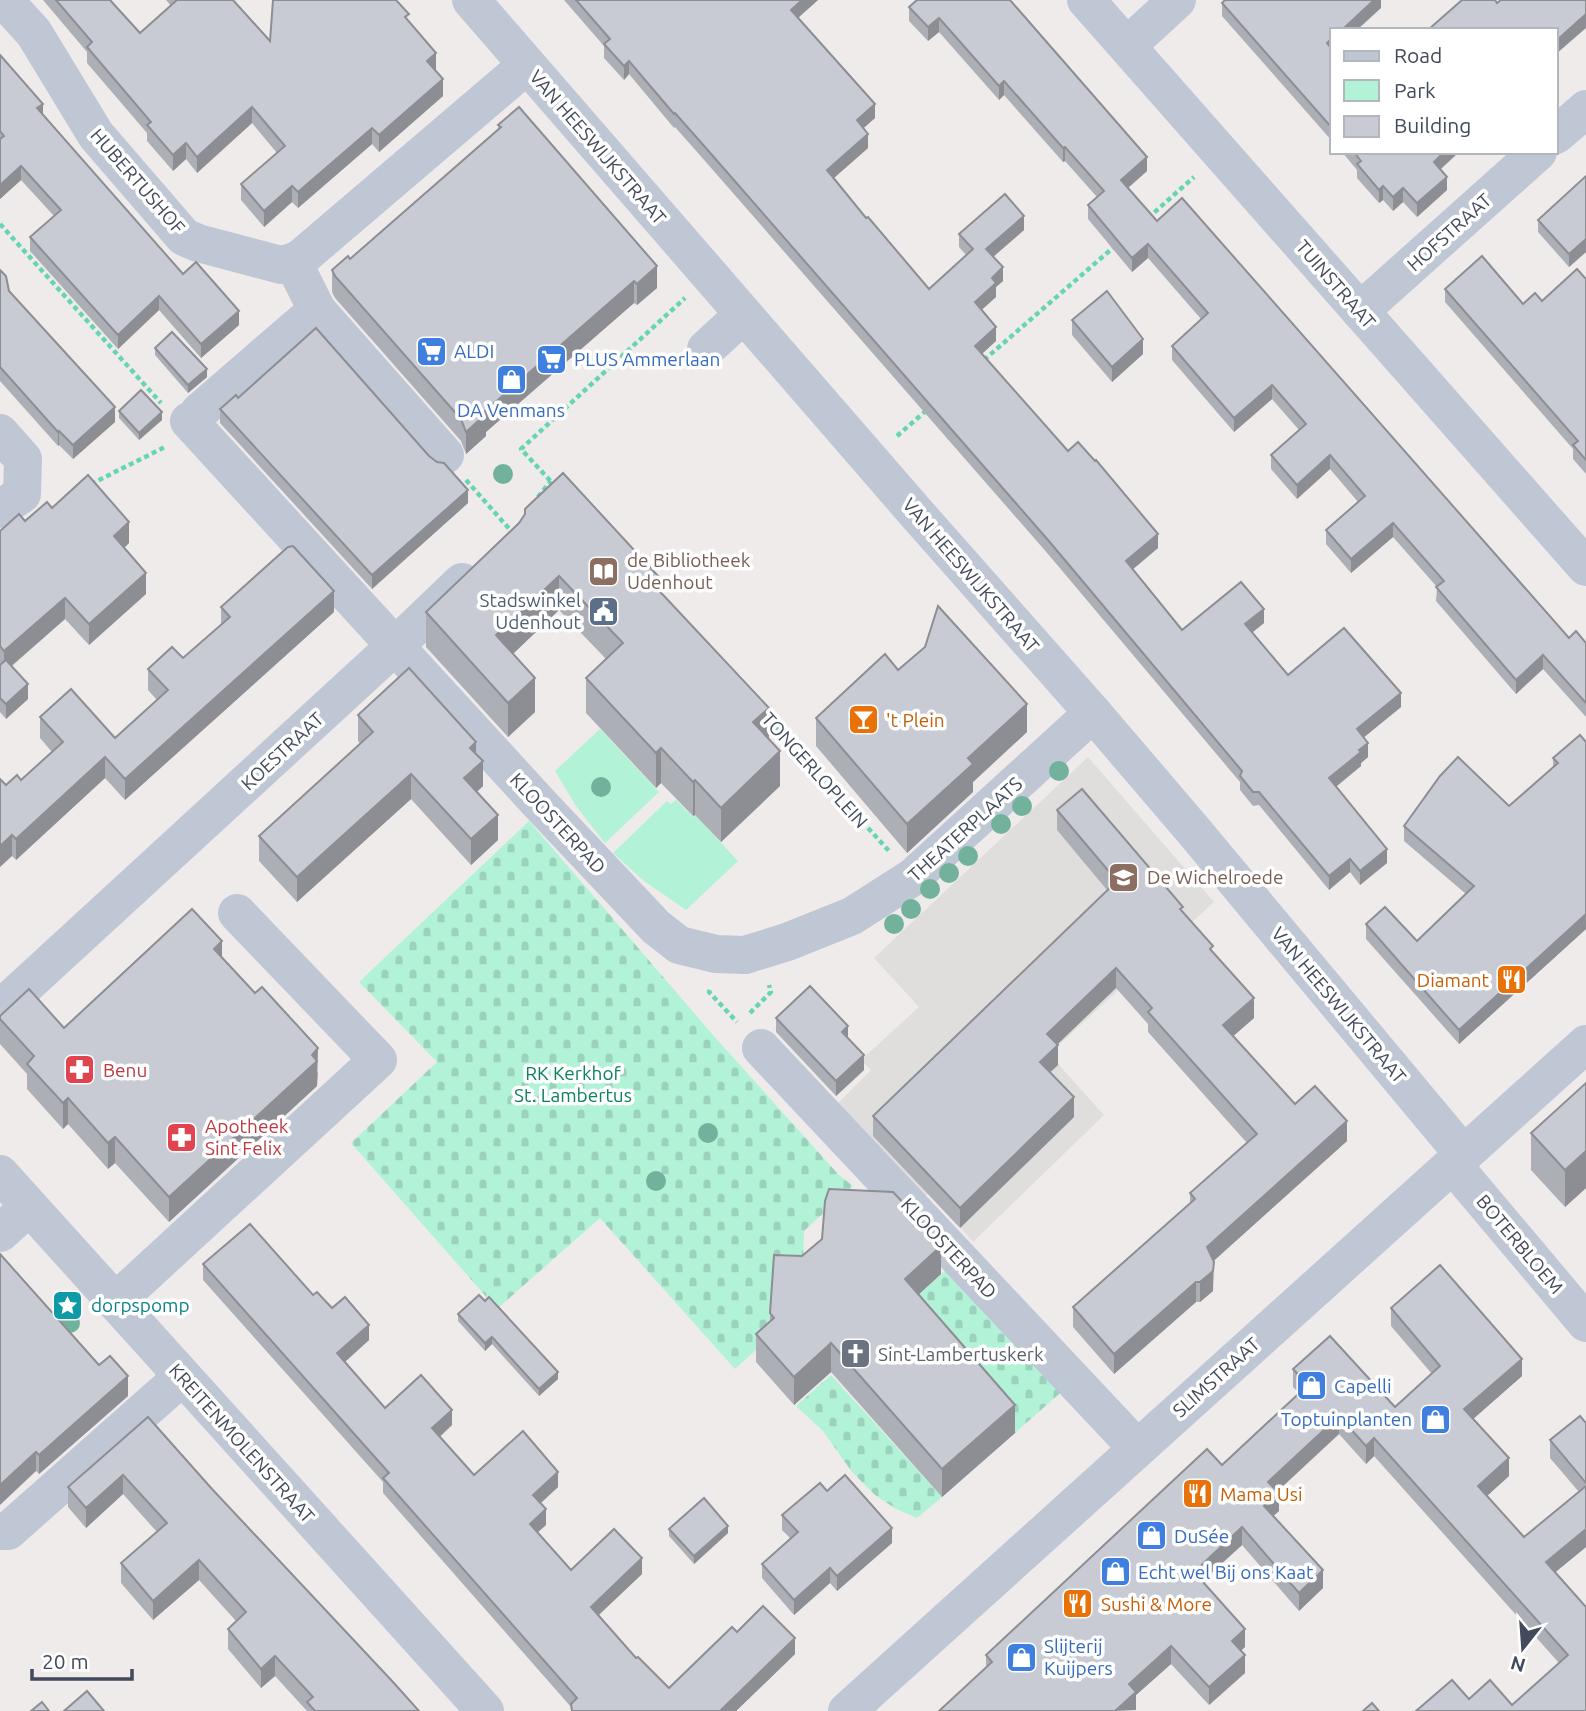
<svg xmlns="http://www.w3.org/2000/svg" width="1586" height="1711" viewBox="0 0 1586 1711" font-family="Ubuntu,sans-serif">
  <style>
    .education { fill: #e0dddd }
    .green { fill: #b2f3d8 }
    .cemetery { fill: url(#cemetery-stones) }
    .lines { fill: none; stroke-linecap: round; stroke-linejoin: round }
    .path { stroke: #67d5b4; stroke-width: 4.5; stroke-dasharray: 5 3.5; stroke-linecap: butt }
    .minor { stroke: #bfc7d5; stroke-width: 38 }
    .tree { fill: #72b29d }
    .wall { fill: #adafb6 }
    .shaded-wall { fill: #8d8e94 }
    .building { fill: #c9cbd4; stroke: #8d8e94; stroke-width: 2 }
    .labels { text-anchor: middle; stroke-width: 7; stroke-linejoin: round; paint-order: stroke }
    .street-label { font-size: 19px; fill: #424a5b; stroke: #fff }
    .shop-label { font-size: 19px; fill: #366cbe; stroke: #fff; text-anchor: start }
    .education-label { font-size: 19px; fill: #785e54; stroke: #fff; text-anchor: start }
    .service-label { font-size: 19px; fill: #4e5e75; stroke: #fff; text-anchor: end }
    .food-label { font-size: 19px; fill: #c56008; stroke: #fff; text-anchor: start }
    .health-label { font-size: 19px; fill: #be3a42; stroke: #fff; text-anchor: start }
    .park-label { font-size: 19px; fill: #0c835e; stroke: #fff }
    .culture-label { font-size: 19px; fill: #0d838f; stroke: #fff; text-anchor: start }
    .worship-label { font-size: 19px; fill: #5b616d; stroke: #fff; text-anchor: start }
  </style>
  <defs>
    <pattern id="cemetery-stones" width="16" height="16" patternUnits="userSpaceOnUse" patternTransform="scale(1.75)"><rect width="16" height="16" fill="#b2f3d8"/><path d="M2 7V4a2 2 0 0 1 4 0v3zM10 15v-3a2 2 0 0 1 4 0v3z" fill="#9ad2bc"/></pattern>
  </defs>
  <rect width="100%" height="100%" fill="#efebeb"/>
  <polygon class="education" points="1088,757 1214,902 1049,1054 1104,1115 973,1242 930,1192 922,1199 833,1108 871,1070 861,1060 919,1007 874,958"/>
  <g class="green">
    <polygon points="600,729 659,792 605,843 576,806 555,771"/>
    <polygon points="676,800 693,817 695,815 738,861 686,910 644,881 613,853 667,801 671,804"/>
  </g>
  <g class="cemetery">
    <polygon points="529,821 713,1035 838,1174 853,1186 804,1231 803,1263 770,1337 735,1369 600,1218 497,1309 351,1143 437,1062 359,982"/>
    <polygon points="956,1261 1067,1387 1015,1433 905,1307"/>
    <polygon points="831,1375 942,1497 917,1518 896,1509 875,1495 852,1472 823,1431 796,1406"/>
  </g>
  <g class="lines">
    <g class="path">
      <polyline points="1148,218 1194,177"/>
      <polyline points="0,224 161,403"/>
      <polyline points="984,360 1115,246"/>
      <polyline points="897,436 928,409"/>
      <polyline points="466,480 512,532"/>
      <polyline points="91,484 165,447"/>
      <polyline points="556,487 521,449 685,298"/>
      <polyline points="538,497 551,481"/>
      <polyline points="765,715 889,851"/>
      <polyline points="710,990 709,992 737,1022"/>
      <polyline points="750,1013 771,992 769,985"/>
    </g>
    <g class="minor">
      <polyline points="4,0 34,33 96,135 184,237 198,243 281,265 293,262 302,257 527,65"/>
      <polyline points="471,0 917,514 1093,713 1193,830 1464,1155"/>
      <polyline points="1086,0 1586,567"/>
      <polyline points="1127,46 1177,0"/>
      <polyline points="1556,135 1586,109"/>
      <polyline points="293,262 317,310 445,455"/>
      <polyline points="1360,311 1538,152"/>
      <polyline points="706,349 743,315"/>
      <polyline points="199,412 317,310"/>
      <polyline points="189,421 539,803 656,927 679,945 716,954 745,955 787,942 852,916 913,877 1093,713"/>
      <polyline points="0,433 23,459 22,494 0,509"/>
      <polyline points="0,1009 394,647 462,582"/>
      <polyline points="761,1048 1137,1448"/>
      <polyline points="1453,1165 1586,1323"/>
      <polyline points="0,1174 485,1711"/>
      <polyline points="0,1233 29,1207"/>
      <polyline points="115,1302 378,1060 237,913"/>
      <polyline points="0,1531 8,1531 182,1377"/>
      <polyline points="847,1711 1586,1044"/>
    </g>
  </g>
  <g class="tree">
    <circle cx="503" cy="474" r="10"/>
    <circle cx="1059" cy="771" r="10"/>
    <circle cx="601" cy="787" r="10"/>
    <circle cx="1022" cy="806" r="10"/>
    <circle cx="1001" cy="824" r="10"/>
    <circle cx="968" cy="856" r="10"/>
    <circle cx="949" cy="873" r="10"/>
    <circle cx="930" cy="889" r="10"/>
    <circle cx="911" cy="909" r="10"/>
    <circle cx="894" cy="924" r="10"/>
    <circle cx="708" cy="1133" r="10"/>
    <circle cx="656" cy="1181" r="10"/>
    <circle cx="70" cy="1323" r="10"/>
  </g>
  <g class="wall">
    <polygon points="43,0 110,0 140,33 171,6 166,0 233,0 270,41 409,22 436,69 435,70 443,96 379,152 372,144 298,208 292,202 264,227 241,200 241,184 277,153 252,123 197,173 186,159 173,171 147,141 147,133 87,63 87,52"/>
    <polygon points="564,0 818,0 798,18 875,118 863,128 868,148 834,178 866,218 929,289 966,255 959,247 959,234 1024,230 993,257 1003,281 996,287 996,297 981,310 996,341 982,354 1068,451 1158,548 1133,569 1182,630 1264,623 1252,633 1288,675 1401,707 1364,737 1368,757 1361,763 1361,766 1336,787 1387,863 1360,885 1350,872 1329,890 1259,805 1253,806 1240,790 1240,782 1048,554 705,161 675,127 674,128 629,74 624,80 604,58 604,46"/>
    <polygon points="917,0 1147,171 1128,188 1157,221 1569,638 1586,643 1586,717 1543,669 1516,694 1436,601 1437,587 1393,537 1351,573 1326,544 1326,530 1358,502 1330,469 1297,499 1271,469 1271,455 1299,430 1272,399 1234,432 1172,360 1172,346 1201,319 1148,258 1132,272 1088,219 1088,205 1097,197 1065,161 1063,162 1004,95 999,100 939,32 928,41 909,21 909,7"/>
    <polygon points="1381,0 1381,8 1332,30 1332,141 1222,16 1222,3"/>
    <polygon points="0,55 43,115 183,274 239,325 201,358 159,310 118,349 30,251 30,237 54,216 21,180 0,199"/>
    <polygon points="498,125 657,288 637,305 634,303 486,432 486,436 466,454 461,441 335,298 332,292 332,270 350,259 498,130"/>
    <polygon points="1342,152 1459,152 1441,169 1447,190 1417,217 1403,202 1393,211 1383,200 1379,203 1357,178 1357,170"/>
    <polygon points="1586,176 1586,252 1569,267 1538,232 1538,220"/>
    <polygon points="0,270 9,291 115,422 73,459 59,445 58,446 0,381"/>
    <polygon points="1586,279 1586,474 1573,459 1573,449 1445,302 1445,289 1523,304 1542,301"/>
    <polygon points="1072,320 1143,354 1112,382 1072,335"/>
    <polygon points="155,348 207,377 188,393 155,355"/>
    <polygon points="238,398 468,503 372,589 220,423 220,409"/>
    <polygon points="119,411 162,420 139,440 119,418"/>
    <polygon points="52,508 129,543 124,548 146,594 89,645 65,619 12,666 28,699 6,719 0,712 0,531 25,521"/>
    <polygon points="519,523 658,589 769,739 780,786 721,842 695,815 693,816 661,783 656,788 586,713 586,678 606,659 559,610 513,654 535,712 508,737 426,647 426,612"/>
    <polygon points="221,607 334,612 125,800 105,778 16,860 12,856 6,785 21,780 52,752 40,738 40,717 115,738 157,700 148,690 148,669 183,658 221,625"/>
    <polygon points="898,670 1027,732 973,782 973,792 907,853 816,746 816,718"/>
    <polygon points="358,715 476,754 483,786 477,792 498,840 471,865 411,799 297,902 259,861 259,836 361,744 358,741"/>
    <polygon points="1586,742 1586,929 1459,1044 1366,939 1366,924 1417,941 1466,894 1404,841 1404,826 1509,806 1553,767 1553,758"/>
    <polygon points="1057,810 1183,913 1213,953 1254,1018 1233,1036 1295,1104 1347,1141 1213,1261 1213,1291 1200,1302 1196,1302 1114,1374 1073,1327 1073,1307 1190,1203 1190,1193 1247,1143 1148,1032 1148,1024 1116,988 1057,1045 1058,1065 1050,1072 1074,1117 960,1228 873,1136 873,1116 1107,890 1057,830"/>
    <polygon points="222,958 318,1073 317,1086 169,1222 115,1163 108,1169 68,1124 63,1129 27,1089 27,1074 0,1044 0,1016 64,1028"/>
    <polygon points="776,1018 848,1038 864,1070 836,1096 776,1032"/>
    <polygon points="1586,1083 1586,1188 1565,1207 1531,1170 1531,1133"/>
    <polygon points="930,1235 941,1274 919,1294 1015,1433 942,1497 831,1372 794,1405 756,1362 756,1334 770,1321 770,1313 802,1256"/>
    <polygon points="0,1254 99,1365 128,1396 39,1474 36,1471"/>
    <polygon points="203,1264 313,1295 332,1308 369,1340 345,1362 385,1408 452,1425 440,1437 474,1475 558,1487 541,1503 546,1525 538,1532 571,1570 642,1574 599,1615 636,1658 669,1688 737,1632 795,1654 736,1711 571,1707 383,1493 383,1482 203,1280"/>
    <polygon points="1391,1308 1522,1376 1473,1419 1509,1476 1487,1496 1524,1537 1579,1492 1550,1458 1550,1440 1586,1423 1586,1547 1555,1572 1586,1711 1416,1711 1469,1699 1512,1705 1559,1663 1374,1456 1366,1464 1339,1434 1277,1491 1279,1511 1273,1516 1323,1588 1299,1611 1242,1545 1202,1581 1245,1647 1241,1650 1245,1673 1209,1705 1171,1664 1136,1695 1136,1710 986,1668 986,1655 1222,1465 1299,1393 1293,1387 1293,1369 1395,1407 1432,1374 1391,1326"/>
    <polygon points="458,1314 558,1379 539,1396 492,1344 485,1351 458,1321"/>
    <polygon points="148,1417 212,1489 419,1711 307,1711 275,1676 261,1688 228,1649 228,1629 236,1621 199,1580 153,1620 121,1583 121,1563 157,1532 123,1494 86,1528 68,1507 68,1487"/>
    <polygon points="827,1491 892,1543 837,1591 830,1583 794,1615 762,1578 762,1564 790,1538 782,1530 782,1515"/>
    <polygon points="669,1529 728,1533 694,1564 669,1536"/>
  </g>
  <g class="shaded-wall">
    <polygon points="802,0 818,0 791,24 791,10"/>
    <polygon points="1374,0 1381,0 1381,8 1357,30 1342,30"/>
    <polygon points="1586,14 1586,28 1556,54 1556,41"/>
    <polygon points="939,18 939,32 928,41 928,27"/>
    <polygon points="1332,38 1332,52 1327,43"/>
    <polygon points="436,53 436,69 427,77 427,61"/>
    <polygon points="629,61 629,74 624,80 624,66"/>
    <polygon points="443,79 443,96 379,152 379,135"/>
    <polygon points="1004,81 1004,95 999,100 999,86"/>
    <polygon points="43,104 43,118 37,108"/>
    <polygon points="875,104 875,118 857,134 857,120"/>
    <polygon points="252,107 252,123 197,173 197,157"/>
    <polygon points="372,128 372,144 298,208 298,192"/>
    <polygon points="868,134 868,148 827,184 827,170"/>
    <polygon points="186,143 186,159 173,171 173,155"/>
    <polygon points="1065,147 1065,161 1063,162 1063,148"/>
    <polygon points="1444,152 1459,152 1434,175 1434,162"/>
    <polygon points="1147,157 1147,171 1121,194 1121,180"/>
    <polygon points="21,166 21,180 0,199 0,185"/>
    <polygon points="1447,177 1447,190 1417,217 1417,203"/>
    <polygon points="292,186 292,202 264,227 264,211"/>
    <polygon points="1383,186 1383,200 1379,203 1379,190"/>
    <polygon points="1403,188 1403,202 1393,211 1393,197"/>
    <polygon points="1024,216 1024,230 986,263 986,249"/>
    <polygon points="1586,239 1586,252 1569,267 1569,254"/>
    <polygon points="1148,244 1148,258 1132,272 1132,258"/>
    <polygon points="657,266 657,288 637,305 637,284"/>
    <polygon points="1003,267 1003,281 996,287 996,297 975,316 975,302 992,278"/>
    <polygon points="634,281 634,303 486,432 486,436 466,454 466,432 484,412"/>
    <polygon points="159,296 159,310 118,349 118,335"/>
    <polygon points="239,311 239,325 201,358 201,344"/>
    <polygon points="996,327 996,341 975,360 975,346"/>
    <polygon points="1143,339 1143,354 1112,382 1112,367"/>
    <polygon points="207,369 207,377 188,393 188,385"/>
    <polygon points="1272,385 1272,399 1234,432 1234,418"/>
    <polygon points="115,407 115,422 73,459 73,445"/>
    <polygon points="162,412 162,420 139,440 139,433"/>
    <polygon points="59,431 59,445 58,446 58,432"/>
    <polygon points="1330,455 1330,469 1297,499 1297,485"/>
    <polygon points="468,490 468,503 372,589 372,575"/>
    <polygon points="129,522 129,543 114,558 114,536"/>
    <polygon points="1393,523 1393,537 1351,573 1351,559"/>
    <polygon points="1158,534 1158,548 1126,575 1126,561"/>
    <polygon points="146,573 146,594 89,645 89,624"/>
    <polygon points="559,576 559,610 496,670 496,635"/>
    <polygon points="658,576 658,610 651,582"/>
    <polygon points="334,591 334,612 125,800 125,779"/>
    <polygon points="65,598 65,619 4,672 4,651"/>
    <polygon points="1264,609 1264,623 1245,638 1245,624"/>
    <polygon points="1543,655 1543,669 1516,694 1516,680"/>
    <polygon points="535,678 535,712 508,737 508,703"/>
    <polygon points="28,684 28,699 6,719 6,704"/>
    <polygon points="1401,693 1401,707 1357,743 1357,729"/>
    <polygon points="1027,704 1027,732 973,782 973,792 907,853 907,824 968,758"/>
    <polygon points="769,708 769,742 753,722"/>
    <polygon points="476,742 476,767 483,761 483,786 464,803 464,778 470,748"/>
    <polygon points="1368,743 1368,757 1361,763 1361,766 1329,792 1329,778"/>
    <polygon points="661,748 661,783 656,788 656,753"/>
    <polygon points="780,751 780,786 721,842 721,808"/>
    <polygon points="105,757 105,778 16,860 16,839"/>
    <polygon points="411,774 411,799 297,902 297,877"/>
    <polygon points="695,780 695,815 693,816 693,782"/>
    <polygon points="498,815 498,840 471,865 471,839"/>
    <polygon points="12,835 12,856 0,867 0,846"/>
    <polygon points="1387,849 1387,863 1360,885 1360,871"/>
    <polygon points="1350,859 1350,872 1329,890 1329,876"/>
    <polygon points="1586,914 1586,929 1459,1044 1459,1030"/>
    <polygon points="222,941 222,967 214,949"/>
    <polygon points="1116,968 1116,988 1047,1054 1047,1034"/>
    <polygon points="1254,998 1254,1018 1223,1045 1223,1025"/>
    <polygon points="848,1026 848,1041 842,1032"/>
    <polygon points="1058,1045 1058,1065 1040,1082 1040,1062"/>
    <polygon points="318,1048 317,1086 169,1222 169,1197"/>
    <polygon points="864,1055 864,1070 836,1096 836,1081"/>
    <polygon points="1074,1097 1074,1117 960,1228 960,1208"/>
    <polygon points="68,1098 68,1124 63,1129 63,1103"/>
    <polygon points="1347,1121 1347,1141 1207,1267 1207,1247"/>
    <polygon points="115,1137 115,1163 108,1169 108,1143"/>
    <polygon points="1586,1151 1586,1188 1565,1207 1565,1170"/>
    <polygon points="930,1231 930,1256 941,1246 941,1274 905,1307 905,1279"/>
    <polygon points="1214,1262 1213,1291 1200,1302 1200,1282"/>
    <polygon points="1196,1282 1196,1302 1114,1374 1114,1354"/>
    <polygon points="369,1325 369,1340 337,1369 337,1353"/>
    <polygon points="492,1337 492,1344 485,1351 485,1343"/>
    <polygon points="831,1343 831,1372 794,1405 794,1377"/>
    <polygon points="1522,1359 1522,1376 1464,1427 1464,1409"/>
    <polygon points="558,1372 558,1379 539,1396 539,1389"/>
    <polygon points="128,1376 128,1396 39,1474 39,1455"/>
    <polygon points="1015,1405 1015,1433 942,1497 942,1469"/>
    <polygon points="452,1410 452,1425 432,1443 432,1428"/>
    <polygon points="1339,1416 1339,1434 1268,1500 1268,1482"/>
    <polygon points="1374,1438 1374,1456 1366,1464 1366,1446"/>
    <polygon points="36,1452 36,1471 0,1505 0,1485"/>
    <polygon points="1509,1458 1509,1476 1478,1504 1478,1486"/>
    <polygon points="558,1472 558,1487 533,1510 533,1495"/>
    <polygon points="123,1475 123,1494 86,1528 86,1508"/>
    <polygon points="1279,1493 1279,1511 1264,1524 1264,1506"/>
    <polygon points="546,1509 546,1525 530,1539 530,1524"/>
    <polygon points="728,1526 728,1533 694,1564 694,1556"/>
    <polygon points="1242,1527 1242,1545 1194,1589 1194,1572"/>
    <polygon points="892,1528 892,1543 837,1591 837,1576"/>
    <polygon points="1586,1529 1586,1547 1546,1580 1546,1562"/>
    <polygon points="642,1558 642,1574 591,1622 591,1607"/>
    <polygon points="199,1560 199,1580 153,1620 153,1601"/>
    <polygon points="830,1568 830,1583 794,1615 794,1600"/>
    <polygon points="1323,1570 1323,1588 1299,1611 1299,1593"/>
    <polygon points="1245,1629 1245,1647 1232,1659 1232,1641"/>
    <polygon points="795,1638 795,1654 736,1711 720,1711"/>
    <polygon points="1171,1646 1171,1664 1136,1695 1136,1710 1115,1711 1129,1684"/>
    <polygon points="1245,1655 1245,1673 1209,1705 1209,1687"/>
    <polygon points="275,1656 275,1676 261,1688 261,1669"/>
  </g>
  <g class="building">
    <polygon points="56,0 110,0 140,33 177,0 233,0 270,41 273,0 396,0 409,14 405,17 436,53 427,61 443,79 379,135 372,128 298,192 292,186 264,211 241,184 285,146 252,107 197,157 186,143 173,155 147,125 151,122 87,47 92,42"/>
    <polygon points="576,0 802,0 791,10 875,104 857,120 868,134 827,170 866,218 868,217 929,289 973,249 959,234 1005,194 1024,216 986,249 1003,267 992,278 996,283 975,302 996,327 975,346 1068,451 1078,442 1095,461 1096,460 1158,534 1126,561 1182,630 1241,582 1264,609 1245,624 1288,675 1344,628 1401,693 1357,729 1368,743 1359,750 1361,752 1329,778 1387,849 1360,871 1350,859 1329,876 1259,792 1253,792 1240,776 1242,771 1048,540 705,147 675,113 674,114 629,61 624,66 604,44 610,39"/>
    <polygon points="917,0 1010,0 1147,157 1121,180 1157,221 1182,198 1569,638 1576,631 1586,643 1586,703 1543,655 1516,680 1436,587 1444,581 1393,523 1351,559 1326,530 1365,496 1330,455 1297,485 1271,455 1306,424 1272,385 1234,418 1172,346 1208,313 1148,244 1132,258 1088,205 1104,191 1065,147 1063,148 1004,81 999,86 939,18 928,27 909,7"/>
    <polygon points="1225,0 1374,0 1342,30 1332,30 1332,38 1327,43 1332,49 1332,128 1222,3"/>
    <polygon points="1462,0 1495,0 1497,3 1501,0 1586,0 1586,14 1556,41 1556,30 1430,30 1429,29"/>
    <polygon points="0,55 43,104 37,108 183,274 196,262 239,311 201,344 159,296 118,335 30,237 61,210 21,166 0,185 0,139 4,136 0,131"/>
    <polygon points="519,107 657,266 637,284 634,281 484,412 486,414 466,432 461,419 335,276 332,270 348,256 350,259 501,127 498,125"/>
    <polygon points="1354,152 1444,152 1434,162 1447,177 1417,203 1403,188 1393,197 1383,186 1379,190 1357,164 1361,161"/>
    <polygon points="1586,176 1586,239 1569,254 1538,220"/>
    <polygon points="1482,256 1523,304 1535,293 1542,301 1577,269 1586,279 1586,460 1573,445 1578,441 1445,289"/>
    <polygon points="0,270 6,276 9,291 115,407 73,445 59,431 58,432 0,367"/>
    <polygon points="1107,291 1143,339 1112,367 1072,320"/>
    <polygon points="316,328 429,456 437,462 444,463 468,490 372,575 220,409 236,395 238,398"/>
    <polygon points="172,332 207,369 188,385 155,348"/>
    <polygon points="141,390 162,412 139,433 119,411"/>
    <polygon points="563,473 658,576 651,582 769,708 753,722 780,751 721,808 695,780 693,782 661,748 656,753 586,678 623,643 559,576 496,635 535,678 508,703 426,612 519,523 525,514 525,509"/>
    <polygon points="88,475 129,522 114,536 146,573 89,624 65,598 4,651 0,646 0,531 19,514 25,521 47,502 52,508"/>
    <polygon points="293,546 334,591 125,779 105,757 16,839 12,835 0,846 0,779 6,785 17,775 21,780 63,742 40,717 71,689 115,738 168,690 148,669 172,647 183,658 230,617 221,607 288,547"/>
    <polygon points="938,606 1027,704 968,758 973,764 907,824 816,718 885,654 898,670 925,647"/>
    <polygon points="6,660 28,684 6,704 0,698 0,665"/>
    <polygon points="409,668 476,742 470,748 483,761 464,778 498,815 471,839 411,774 297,877 259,836 373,732 358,715"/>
    <polygon points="1580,735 1586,742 1586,914 1459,1030 1366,924 1385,907 1417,941 1474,886 1404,826 1440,776 1458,757 1509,806 1558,763 1553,758"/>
    <polygon points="1082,789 1183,907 1180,909 1213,946 1210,949 1254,998 1223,1025 1295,1104 1315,1086 1347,1121 1207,1247 1214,1262 1213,1271 1200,1282 1196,1282 1114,1354 1073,1307 1195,1199 1190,1193 1257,1134 1148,1012 1152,1008 1116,968 1047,1034 1058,1045 1040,1062 1074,1097 960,1208 873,1116 1117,881 1057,810"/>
    <polygon points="192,909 222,941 214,949 255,993 262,987 318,1048 312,1055 317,1061 169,1197 115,1137 108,1143 68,1098 63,1103 27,1064 34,1056 0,1019 0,1016 29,989 64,1028"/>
    <polygon points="810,986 848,1026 842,1032 864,1055 836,1081 776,1018"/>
    <polygon points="1586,1083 1586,1151 1565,1170 1531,1133"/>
    <polygon points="829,1189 893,1192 930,1231 928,1233 941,1246 905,1279 1015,1405 942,1469 831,1343 794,1377 756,1334 774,1318 770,1313 774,1255 802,1256 822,1239 825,1201"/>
    <polygon points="250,1224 313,1295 317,1292 332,1308 345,1297 369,1325 337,1353 385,1408 421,1375 452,1410 432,1428 474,1475 523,1431 558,1472 533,1495 546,1509 530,1524 571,1570 614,1529 642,1558 591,1607 636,1658 638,1657 669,1688 732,1627 737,1632 763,1606 795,1638 720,1711 572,1711 571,1704 577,1698 383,1478 389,1473 203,1264"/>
    <polygon points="0,1254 99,1365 110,1356 128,1376 39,1455 36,1452 0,1485"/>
    <polygon points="1440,1265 1522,1359 1464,1409 1509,1458 1478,1486 1524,1537 1586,1486 1586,1529 1546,1562 1586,1607 1586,1711 1416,1711 1452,1680 1469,1699 1490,1680 1512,1705 1568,1655 1374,1438 1366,1446 1339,1416 1268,1482 1279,1493 1264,1506 1323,1570 1299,1593 1242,1527 1194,1572 1245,1629 1232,1641 1245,1655 1209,1687 1171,1646 1129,1684 1136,1692 1115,1711 939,1711 992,1662 986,1655 1207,1449 1222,1465 1308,1385 1293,1369 1330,1336 1395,1407 1440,1366 1391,1308"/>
    <polygon points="479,1295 485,1301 489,1297 558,1372 539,1389 492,1337 485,1343 458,1314"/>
    <polygon points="1580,1416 1586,1423 1586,1483 1550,1440"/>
    <polygon points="148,1417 212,1489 393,1682 419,1711 315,1711 307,1702 313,1697 275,1656 261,1669 228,1629 246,1612 199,1560 153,1601 121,1563 167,1523 123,1475 86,1508 68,1487"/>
    <polygon points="845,1475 892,1528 837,1576 830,1568 794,1600 762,1564 798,1532 782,1515 820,1483 827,1491"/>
    <polygon points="704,1498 728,1526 694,1556 669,1529"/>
    <polygon points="87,1691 104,1711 64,1711"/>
    <polygon points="42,1702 49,1711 31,1711"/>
    <polygon points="1372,1703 1379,1711 1363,1711"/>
  </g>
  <defs>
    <symbol id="supermarket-square" viewBox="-11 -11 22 22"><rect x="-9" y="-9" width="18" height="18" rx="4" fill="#3f7fe0" stroke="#fff"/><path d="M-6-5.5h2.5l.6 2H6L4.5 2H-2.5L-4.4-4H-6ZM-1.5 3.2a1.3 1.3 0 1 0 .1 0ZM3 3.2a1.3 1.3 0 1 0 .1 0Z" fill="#fff"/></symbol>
    <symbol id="shop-square" viewBox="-11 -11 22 22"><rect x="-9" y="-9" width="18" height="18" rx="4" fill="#3f7fe0" stroke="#fff"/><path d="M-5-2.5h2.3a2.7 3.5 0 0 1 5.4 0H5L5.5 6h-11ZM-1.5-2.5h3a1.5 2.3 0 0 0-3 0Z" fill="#fff"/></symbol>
    <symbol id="library-square" viewBox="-11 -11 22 22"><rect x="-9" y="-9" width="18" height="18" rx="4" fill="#8d6e63" stroke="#fff"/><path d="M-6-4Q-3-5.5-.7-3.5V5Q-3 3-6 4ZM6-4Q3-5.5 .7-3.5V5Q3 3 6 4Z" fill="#fff"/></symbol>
    <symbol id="civic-square" viewBox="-11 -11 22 22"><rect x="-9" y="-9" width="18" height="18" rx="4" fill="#5c6f8a" stroke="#fff"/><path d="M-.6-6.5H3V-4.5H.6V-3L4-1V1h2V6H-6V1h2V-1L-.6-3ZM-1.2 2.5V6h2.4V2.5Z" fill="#fff"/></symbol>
    <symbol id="bar-square" viewBox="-11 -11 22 22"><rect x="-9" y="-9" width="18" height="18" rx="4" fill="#e8710a" stroke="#fff"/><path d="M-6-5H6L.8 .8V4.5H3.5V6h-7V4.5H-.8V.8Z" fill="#fff"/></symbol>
    <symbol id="school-square" viewBox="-11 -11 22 22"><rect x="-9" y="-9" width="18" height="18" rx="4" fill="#8d6e63" stroke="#fff"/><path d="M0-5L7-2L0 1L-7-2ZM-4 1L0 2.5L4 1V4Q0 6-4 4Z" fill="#fff"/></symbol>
    <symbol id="restaurant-square" viewBox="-11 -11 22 22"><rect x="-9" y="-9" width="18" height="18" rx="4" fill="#e8710a" stroke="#fff"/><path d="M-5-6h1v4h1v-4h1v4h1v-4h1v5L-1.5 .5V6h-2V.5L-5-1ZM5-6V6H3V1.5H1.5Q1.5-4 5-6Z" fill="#fff"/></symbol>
    <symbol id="pharmacy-square" viewBox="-11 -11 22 22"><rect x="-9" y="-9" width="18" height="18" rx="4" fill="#e0444e" stroke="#fff"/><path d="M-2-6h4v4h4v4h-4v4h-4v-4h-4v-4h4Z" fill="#fff"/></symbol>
    <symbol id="sight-square" viewBox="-11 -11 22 22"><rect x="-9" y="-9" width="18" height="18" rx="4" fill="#0f9aa8" stroke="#fff"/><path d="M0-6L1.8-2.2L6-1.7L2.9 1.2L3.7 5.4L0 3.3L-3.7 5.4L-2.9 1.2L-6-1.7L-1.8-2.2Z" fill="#fff"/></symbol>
    <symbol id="church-square" viewBox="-11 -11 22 22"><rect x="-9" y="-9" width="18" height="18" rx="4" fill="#6b7280" stroke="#fff"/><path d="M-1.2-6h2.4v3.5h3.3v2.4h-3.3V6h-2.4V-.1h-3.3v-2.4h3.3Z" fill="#fff"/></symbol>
  </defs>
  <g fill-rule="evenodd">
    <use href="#supermarket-square" x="414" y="334" width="35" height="35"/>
    <use href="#supermarket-square" x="534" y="342" width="35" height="35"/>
    <use href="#shop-square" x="494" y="362" width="35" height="35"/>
    <use href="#library-square" x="586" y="554" width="35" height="35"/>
    <use href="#civic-square" x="586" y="594" width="35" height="35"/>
    <use href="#bar-square" x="846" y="702" width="35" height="35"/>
    <use href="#school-square" x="1106" y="860" width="35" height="35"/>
    <use href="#restaurant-square" x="1494" y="962" width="35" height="35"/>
    <use href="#pharmacy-square" x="62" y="1052" width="35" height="35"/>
    <use href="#pharmacy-square" x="164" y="1120" width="35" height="35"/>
    <use href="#sight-square" x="50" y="1288" width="35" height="35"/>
    <use href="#church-square" x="838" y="1336" width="35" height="35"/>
    <use href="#shop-square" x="1294" y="1368" width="35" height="35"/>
    <use href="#shop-square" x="1418" y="1402" width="35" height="35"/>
    <use href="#restaurant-square" x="1180" y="1476" width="35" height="35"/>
    <use href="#shop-square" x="1134" y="1518" width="35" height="35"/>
    <use href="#shop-square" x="1098" y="1554" width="35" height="35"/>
    <use href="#restaurant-square" x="1060" y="1586" width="35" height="35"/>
    <use href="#shop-square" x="1004" y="1640" width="35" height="35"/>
  </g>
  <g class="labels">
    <g class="street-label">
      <text transform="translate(598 147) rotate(49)" y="7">VAN HEESWIJKSTRAAT</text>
      <text transform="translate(138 181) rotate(49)" y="7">HUBERTUSHOF</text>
      <text transform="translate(1449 232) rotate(-42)" y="7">HOFSTRAAT</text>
      <text transform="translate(1336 284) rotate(49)" y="7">TUINSTRAAT</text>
      <text transform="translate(971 575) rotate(49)" y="7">VAN HEESWIJKSTRAAT</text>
      <text transform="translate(282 751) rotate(-43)" y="7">KOESTRAAT</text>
      <text transform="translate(815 770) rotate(48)" y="7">TONGERLOPLEIN</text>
      <text transform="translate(558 823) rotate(47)" y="7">KLOOSTERPAD</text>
      <text transform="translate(965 829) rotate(-42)" y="7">THEATERPLAATS</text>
      <text transform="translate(1339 1005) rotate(50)" y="7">VAN HEESWIJKSTRAAT</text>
      <text transform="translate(1520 1244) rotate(50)" y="7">BOTERBLOEM</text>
      <text transform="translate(949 1248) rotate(47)" y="7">KLOOSTERPAD</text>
      <text transform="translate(1216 1377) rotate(-42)" y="7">SLIMSTRAAT</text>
      <text transform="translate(242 1443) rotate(48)" y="7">KREITENMOLENSTRAAT</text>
    </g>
    <g class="shop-label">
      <text x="454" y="358">ALDI</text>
      <text x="574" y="366">PLUS Ammerlaan</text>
      <text x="511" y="417" text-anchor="middle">DA Venmans</text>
      <text x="1334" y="1393">Capelli</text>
      <text x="1412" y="1426" text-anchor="end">Toptuinplanten</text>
      <text x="1174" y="1543">DuSée</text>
      <text x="1138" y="1579">Echt wel Bij ons Kaat</text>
      <text x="1044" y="1653">Slijterij<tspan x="1044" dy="22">Kuijpers</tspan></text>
    </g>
    <g class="education-label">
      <text x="627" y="567">de Bibliotheek<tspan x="627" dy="22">Udenhout</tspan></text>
      <text x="1147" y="884">De Wichelroede</text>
    </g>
    <g class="service-label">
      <text x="581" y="607">Stadswinkel<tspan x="581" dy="22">Udenhout</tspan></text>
    </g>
    <g class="food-label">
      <text x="886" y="727">'t Plein</text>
      <text x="1489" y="987" text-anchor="end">Diamant</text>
      <text x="1220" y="1501">Mama Usi</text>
      <text x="1101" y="1611">Sushi &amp; More</text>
    </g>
    <g class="health-label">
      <text x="103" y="1077">Benu</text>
      <text x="205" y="1133">Apotheek<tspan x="205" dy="22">Sint Felix</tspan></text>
    </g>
    <g class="park-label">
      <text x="573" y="1080">RK Kerkhof<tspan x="573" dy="22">St. Lambertus</tspan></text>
    </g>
    <g class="culture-label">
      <text x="91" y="1312">dorpspomp</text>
    </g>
    <g class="worship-label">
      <text x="878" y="1361">Sint-Lambertuskerk</text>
    </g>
  </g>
  <rect x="1330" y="28" width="228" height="126" fill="#ffffff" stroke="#b3b7bd" stroke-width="2"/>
  <rect x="1344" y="51" width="35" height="10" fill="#bfc7d5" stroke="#b3b7bd" stroke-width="2"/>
  <text x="1394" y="63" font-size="21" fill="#424a5b">Road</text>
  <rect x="1344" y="80" width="35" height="21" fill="#b2f3d8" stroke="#b3b7bd" stroke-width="2"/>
  <text x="1394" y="98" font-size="21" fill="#424a5b">Park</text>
  <rect x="1344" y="116" width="35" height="21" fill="#c9cbd4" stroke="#b3b7bd" stroke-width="2"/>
  <text x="1394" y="133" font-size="21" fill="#424a5b">Building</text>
  <g transform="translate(1523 1648) rotate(197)" stroke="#ffffff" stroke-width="5" paint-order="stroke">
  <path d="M0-5L12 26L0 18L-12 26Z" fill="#424a5b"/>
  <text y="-10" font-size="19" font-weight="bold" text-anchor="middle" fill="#424a5b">N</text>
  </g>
  <path d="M32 1669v10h100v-10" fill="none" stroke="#424a5b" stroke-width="3.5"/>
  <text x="42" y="1669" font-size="21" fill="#424a5b" stroke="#ffffff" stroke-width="5" paint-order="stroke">20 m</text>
</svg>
